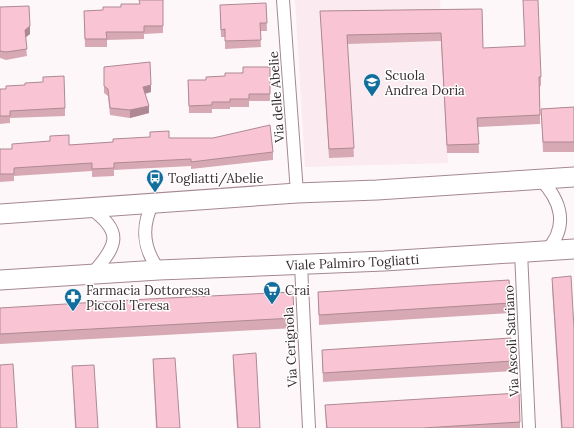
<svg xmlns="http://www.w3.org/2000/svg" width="574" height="428" viewBox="0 0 574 428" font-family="Lora,serif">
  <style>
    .built { fill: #fbeaef }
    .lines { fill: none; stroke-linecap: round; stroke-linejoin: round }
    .street-casing { stroke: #a48890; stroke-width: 14 }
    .primary-casing { stroke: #a48890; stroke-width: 21 }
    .street { stroke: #fff; stroke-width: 12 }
    .primary { stroke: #fff; stroke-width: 19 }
    .wall { fill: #d6a9b5 }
    .shaded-wall { fill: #ae8994 }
    .building { fill: #f9c4d3; stroke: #ae8994 }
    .labels { text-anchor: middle; stroke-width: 3; stroke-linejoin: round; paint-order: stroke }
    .poi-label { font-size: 13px; fill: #372c2f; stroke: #fff; text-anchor: start }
    .street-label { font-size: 13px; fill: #372c2f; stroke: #fff }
  </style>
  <rect width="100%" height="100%" fill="#fef7f9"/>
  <polygon class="built" points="295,0 440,0 448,163 305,167"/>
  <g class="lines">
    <defs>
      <g id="street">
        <polyline points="283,0 297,193"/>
        <path d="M 540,179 C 561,200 569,226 547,250"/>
        <path d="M 153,203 C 141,226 143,249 159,270"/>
        <path d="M 89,207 C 124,232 118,245 92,274"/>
        <polyline points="521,252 529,428"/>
        <polyline points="301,265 309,428"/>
      </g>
      <g id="primary">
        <polyline points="0,214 297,193 377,190 574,177"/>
        <path id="s1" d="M 0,280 L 159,270 L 384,261 L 574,249"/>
      </g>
    </defs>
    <use href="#street" class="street-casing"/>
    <use href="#primary" class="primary-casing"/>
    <use href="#street" class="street"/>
    <use href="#primary" class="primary"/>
  </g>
  <g class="wall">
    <polygon points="163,0 163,33 144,34 144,39 107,40 107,47 85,47 84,11 103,10"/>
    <polygon points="266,3 267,31 260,31 261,47 225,49 225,37 221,37 220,12"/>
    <polygon points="0,7 30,34 25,37 27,56 6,60 0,58"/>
    <polygon points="482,9 483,48 541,77 541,86 540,86 540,124 478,127 479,153 447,153 441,41 347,44 354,157 329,158 320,11"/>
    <polygon points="104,67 151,92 145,94 149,113 130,118 110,115 108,96 104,93"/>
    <polygon points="270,67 270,101 249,101 249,107 230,107 230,109 212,109 212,113 189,113 188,80 206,80"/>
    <polygon points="0,89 65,108 65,116 10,118 10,123 0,124"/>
    <polygon points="574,107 574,152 543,152 541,109"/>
    <polygon points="50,136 69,145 169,138 273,152 273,160 191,169 191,166 114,170 114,176 92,177 92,171 14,176 14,181 0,182 0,149 12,149 50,141"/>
    <polygon points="552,278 574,428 561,428 552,287"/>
    <polygon points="318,292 511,303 511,313 319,325"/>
    <polygon points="0,308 294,318 294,328 0,344"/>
    <polygon points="322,350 513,361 513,371 323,382"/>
    <polygon points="233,355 260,428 237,428 233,365"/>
    <polygon points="153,359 180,428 156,428 153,368"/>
    <polygon points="72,366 98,428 75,428"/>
    <polygon points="325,405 520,422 520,428 326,428"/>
  </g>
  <g class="shaded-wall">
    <polygon points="30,26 30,34 25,38 25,30"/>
    <polygon points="151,85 151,92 143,94 143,87"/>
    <polygon points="149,106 149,113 130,118 130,110"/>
  </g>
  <g class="building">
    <polygon points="139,0 163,0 163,26 144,26 144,32 106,32 107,39 85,39 84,11 103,10 103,7 121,7 121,4 140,4"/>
    <polygon points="523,0 538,0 541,77 539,77 540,115 477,118 479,144 447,145 441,33 347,35 354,148 329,149 320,11 482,9 483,48 525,46"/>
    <polygon points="266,3 267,23 260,23 261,40 225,41 225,29 221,30 220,5"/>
    <polygon points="29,6 30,26 25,30 27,49 6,52 0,51 0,7"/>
    <polygon points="150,62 151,85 143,87 149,106 130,110 110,108 108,89 104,86 104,67"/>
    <polygon points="243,67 270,67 270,94 249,94 249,99 230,99 230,102 212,102 212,105 189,106 188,80 206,80 206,77 225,76 225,73 243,73"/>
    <polygon points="64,76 65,108 10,111 10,116 0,116 0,89 6,89 6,86 25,85 25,83 43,82 43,77"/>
    <polygon points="574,107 574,142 543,142 541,109"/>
    <polygon points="270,125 273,152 191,162 191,159 114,163 114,168 92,169 92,163 14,168 14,174 0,174 0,149 12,149 12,144 50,141 50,136 69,135 69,145 113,142 113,139 150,137 150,132 169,131 169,138 213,138"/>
    <polygon points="571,276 574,328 574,428 562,428 552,278"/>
    <polygon points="509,280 511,303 319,315 318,292"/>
    <polygon points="293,292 294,318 0,334 0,308 148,299"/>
    <polygon points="511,338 513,361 323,373 322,350"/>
    <polygon points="256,353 260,428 238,428 233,355"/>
    <polygon points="175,358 180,428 157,428 153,359"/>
    <polygon points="13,364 17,428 0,428 0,365"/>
    <polygon points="94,365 98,428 76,428 72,366"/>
    <polygon points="519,393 520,422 423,428 327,428 325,405"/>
  </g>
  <defs>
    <symbol id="school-pin" viewBox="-11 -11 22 30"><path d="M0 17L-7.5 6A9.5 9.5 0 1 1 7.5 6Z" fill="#126e9d" stroke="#fff"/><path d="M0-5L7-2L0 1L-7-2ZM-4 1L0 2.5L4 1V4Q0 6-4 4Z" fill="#fff"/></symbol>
    <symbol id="bus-pin" viewBox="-11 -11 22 30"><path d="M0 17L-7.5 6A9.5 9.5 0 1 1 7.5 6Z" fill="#126e9d" stroke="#fff"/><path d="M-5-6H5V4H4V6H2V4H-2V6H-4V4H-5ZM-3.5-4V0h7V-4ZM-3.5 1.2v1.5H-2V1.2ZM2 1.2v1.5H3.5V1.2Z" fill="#fff"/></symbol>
    <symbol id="supermarket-pin" viewBox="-11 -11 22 30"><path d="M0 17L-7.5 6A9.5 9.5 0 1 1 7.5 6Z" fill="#126e9d" stroke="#fff"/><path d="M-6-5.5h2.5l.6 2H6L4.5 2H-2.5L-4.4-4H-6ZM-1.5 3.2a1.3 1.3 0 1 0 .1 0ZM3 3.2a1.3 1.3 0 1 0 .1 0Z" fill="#fff"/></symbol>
    <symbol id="pharmacy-pin" viewBox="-11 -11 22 30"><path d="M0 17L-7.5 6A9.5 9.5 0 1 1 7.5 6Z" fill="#126e9d" stroke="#fff"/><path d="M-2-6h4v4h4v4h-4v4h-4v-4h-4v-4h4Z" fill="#fff"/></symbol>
  </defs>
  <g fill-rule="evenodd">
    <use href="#school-pin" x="362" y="72" width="20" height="27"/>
    <use href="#bus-pin" x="145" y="168" width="20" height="27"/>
    <use href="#supermarket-pin" x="262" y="280" width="20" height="27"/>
    <use href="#pharmacy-pin" x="63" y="287" width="20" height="27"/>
  </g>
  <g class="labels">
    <g class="poi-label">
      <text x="385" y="80">Scuola<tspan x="385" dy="15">Andrea Doria</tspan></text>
      <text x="168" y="183">Togliatti/Abelie</text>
      <text x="86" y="295">Farmacia Dottoressa<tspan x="86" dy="15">Piccoli Teresa</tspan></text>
      <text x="285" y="295">Crai</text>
    </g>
    <g class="street-label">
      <text transform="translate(276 97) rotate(-94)" y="5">Via delle Abelie</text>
      <text dy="5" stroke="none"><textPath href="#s1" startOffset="353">Viale Palmiro Togliatti</textPath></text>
      <text transform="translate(511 341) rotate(-93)" y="5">Via Ascoli Satriano</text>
      <text transform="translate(290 347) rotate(-93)" y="5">Via Cerignola</text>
    </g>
  </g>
</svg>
